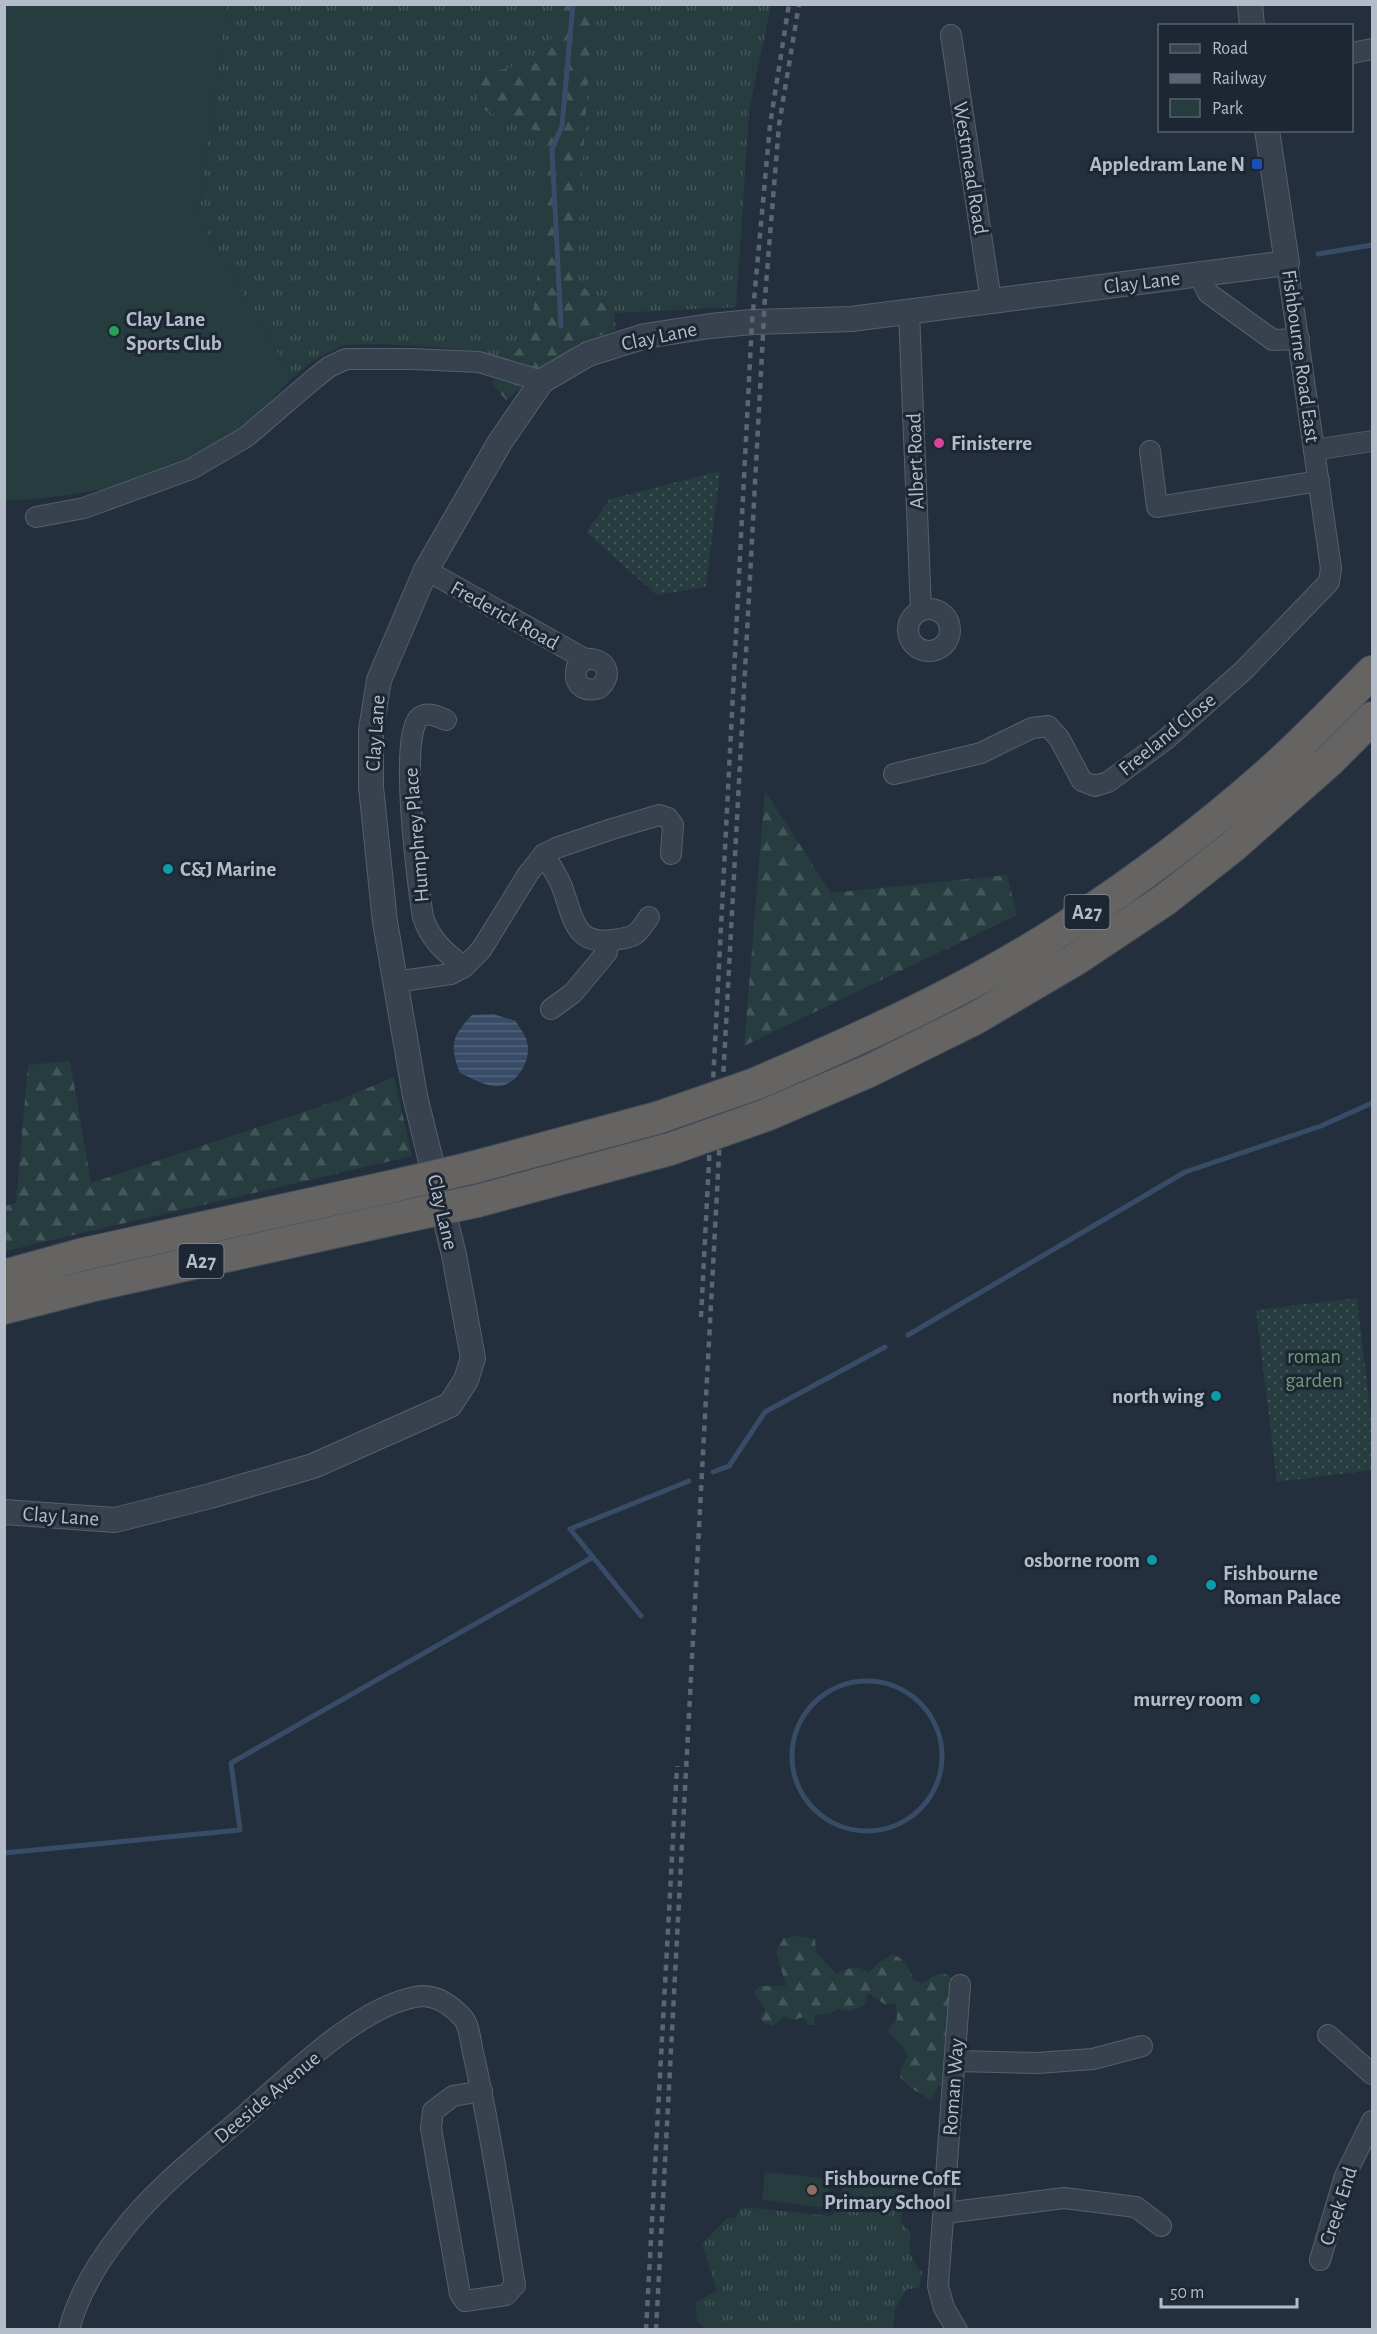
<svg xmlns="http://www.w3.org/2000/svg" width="1377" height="2334" viewBox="0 0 1377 2334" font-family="'Alegreya Sans',sans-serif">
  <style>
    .grass { fill: url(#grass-tufts) }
    .forest { fill: url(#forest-firs) }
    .park { fill: #263c3f }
    .garden { fill: url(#garden-dots) }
    .water { fill: url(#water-rules) }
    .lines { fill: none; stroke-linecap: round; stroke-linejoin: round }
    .stream { stroke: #394c67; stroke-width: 5 }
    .minor-casing { stroke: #565f6c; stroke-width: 22 }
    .tertiary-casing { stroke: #565f6c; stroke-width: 26 }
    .trunk-casing { stroke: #434c59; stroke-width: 34 }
    .minor { stroke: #38414e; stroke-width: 20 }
    .tertiary { stroke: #38414e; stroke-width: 24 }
    .trunk { stroke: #656462; stroke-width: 32 }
    .rail { stroke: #5a6575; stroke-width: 4.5; stroke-dasharray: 6 6; stroke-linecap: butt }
    .trunk-bridge-casing { stroke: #434c59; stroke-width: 34; stroke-linecap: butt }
    .trunk-bridge { stroke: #656462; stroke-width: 32 }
    .transit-dot { fill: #1a4fb4; stroke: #1d2633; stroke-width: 2 }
    .leisure-dot { fill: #2e9e5b; stroke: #1d2633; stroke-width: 2 }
    .hotel-dot { fill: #d1479c; stroke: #1d2633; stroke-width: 2 }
    .culture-dot { fill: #0f9aa8; stroke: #1d2633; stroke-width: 2 }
    .education-dot { fill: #8d6e63; stroke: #1d2633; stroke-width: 2 }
    .labels { text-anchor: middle; stroke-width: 6; stroke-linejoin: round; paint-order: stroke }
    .shield { fill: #1d2633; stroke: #878f9c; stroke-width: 1.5 }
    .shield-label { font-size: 20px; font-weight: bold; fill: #b4bcc9 }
    .poi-label { font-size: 21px; font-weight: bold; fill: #b4bcc9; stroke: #1d2633; text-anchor: start }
    .street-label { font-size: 21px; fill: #b4bcc9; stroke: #1d2633 }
    .park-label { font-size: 21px; fill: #6b9a76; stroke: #1d2633 }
  </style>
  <defs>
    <pattern id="grass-tufts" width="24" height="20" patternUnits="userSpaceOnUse" patternTransform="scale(1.5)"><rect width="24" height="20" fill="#263c3f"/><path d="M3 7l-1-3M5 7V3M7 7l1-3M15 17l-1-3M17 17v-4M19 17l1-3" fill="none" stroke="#435659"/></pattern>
    <pattern id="forest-firs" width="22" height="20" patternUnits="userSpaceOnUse" patternTransform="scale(1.5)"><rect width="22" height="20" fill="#263c3f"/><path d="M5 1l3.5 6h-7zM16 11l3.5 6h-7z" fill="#435659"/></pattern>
    <pattern id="garden-dots" width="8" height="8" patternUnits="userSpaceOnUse" patternTransform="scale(1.5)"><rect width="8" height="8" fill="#263c3f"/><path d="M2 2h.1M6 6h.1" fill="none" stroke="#435659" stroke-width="1.8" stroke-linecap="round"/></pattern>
    <pattern id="water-rules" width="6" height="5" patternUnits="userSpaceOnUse" patternTransform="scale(1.5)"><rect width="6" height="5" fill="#394c67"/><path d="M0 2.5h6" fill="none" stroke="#53647b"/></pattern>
  </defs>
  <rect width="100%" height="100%" fill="#242f3e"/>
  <g class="grass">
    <polygon points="227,5 566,5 541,62 478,74 477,107 541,133 542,234 531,332 508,363 484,352 436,347 380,344 343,345 314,360 292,378 198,216"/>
    <polygon points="593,5 771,5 749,111 736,307 614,313 575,280"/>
    <path d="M 848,2175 L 880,2182 L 908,2193 L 900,2221 L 911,2233 C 908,2249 910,2260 922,2272 L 919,2288 L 907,2289 L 895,2309 L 893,2329 L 705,2329 L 697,2321 L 696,2302 L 717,2291 L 702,2244 L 727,2218 L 735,2218 L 741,2207 L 832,2216 Z"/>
  </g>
  <g class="forest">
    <polygon points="566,5 593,5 575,280 614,313 616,330 577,344 506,400 492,384 531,332 542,234 541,133 477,107 478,74 541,62"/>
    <polygon points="765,791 831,893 1007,875 1017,915 744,1046"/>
    <polygon points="70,1061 91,1183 339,1100 394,1077 412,1156 5,1251 5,1206 16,1203 28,1065"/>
    <path d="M 797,1936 L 815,1939 L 816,1952 L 836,1974 C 847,1968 858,1964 869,1973 L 878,1963 L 892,1954 C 904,1959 910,1967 913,1980 L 923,1983 C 944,1967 946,1973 964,1989 L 945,2085 L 938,2086 L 931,2100 L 911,2088 L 900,2077 L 901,2069 L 908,2056 L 902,2046 L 887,2031 L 897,2019 L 896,2004 L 884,2004 L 868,1993 L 864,2006 L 849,2011 L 838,2009 L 829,2014 L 814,2015 L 815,2025 L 808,2025 L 803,2017 L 794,2020 L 784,2017 L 773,2026 L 764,2023 L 760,2018 L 765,2009 L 754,1993 L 759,1986 L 786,1986 L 776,1951 L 784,1938 Z"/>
  </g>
  <g class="park">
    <path d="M 5,5 L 227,5 L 198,216 L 292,378 C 275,395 258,416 239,430 C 169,482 90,496 5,501 Z"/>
    <polygon points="765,2172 830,2179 826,2208 762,2200"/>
  </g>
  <g class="garden">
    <polygon points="720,471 706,587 657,595 586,532 610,499"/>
    <polygon points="1357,1298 1372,1427 1372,1470 1277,1482 1256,1310"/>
  </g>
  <path class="water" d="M 493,1014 L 516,1021 C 519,1028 526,1035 527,1042 C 532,1058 518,1084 500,1086 C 487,1088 472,1078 460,1073 C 449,1045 452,1036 472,1015 Z"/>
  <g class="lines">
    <g class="stream">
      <polyline points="1318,254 1372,245"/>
      <polyline points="561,326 552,149 562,126 573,4"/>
      <polyline points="908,1335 1185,1172 1321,1126 1372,1103"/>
      <polyline points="713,1472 729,1466 765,1412 885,1347"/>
      <polyline points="641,1616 570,1529 689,1481"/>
      <circle cx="867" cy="1756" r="75"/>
      <polyline points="4,1853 240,1830 231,1763 593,1557"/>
    </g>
    <defs>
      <g id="minor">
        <polyline points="951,35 991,301"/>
        <polyline points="1352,53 1372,49"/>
        <polyline points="1199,275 1208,293 1273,340 1299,339"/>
        <polyline points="909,312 921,610"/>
        <polyline points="1314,450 1372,441"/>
        <polyline points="1150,451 1157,507 1319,481"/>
        <polyline points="36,517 84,508 191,469 246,437 315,378 329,367 346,359 413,359 479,362 542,381"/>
        <path d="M 426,570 L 585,659 C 605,657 615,674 599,688 C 583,693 572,683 577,667 L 585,659"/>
        <circle cx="929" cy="630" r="21"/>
        <path d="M 446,720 C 439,717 428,711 420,717 C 398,733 418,887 423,917 C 430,940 446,953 464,967"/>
        <polyline points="894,774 981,753 1032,728 1048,726 1059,738 1082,781 1095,786 1108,782 1165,740 1244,670 1329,582 1331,568 1287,263"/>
        <path d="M 544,854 C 550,865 558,876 562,887 C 573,915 573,946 613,940 C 635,937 637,936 649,917"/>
        <polyline points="395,982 451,974 464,967 481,950 528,874 544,854 556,848 612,829 659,815 668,818 673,825 671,854"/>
        <polyline points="551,1009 573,993 607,952 607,941"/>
        <polyline points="1328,2035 1372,2074"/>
        <polyline points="955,2061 1037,2063 1093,2059 1142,2046"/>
        <polyline points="945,2213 1064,2198 1136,2207 1161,2226"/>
        <polyline points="1320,2260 1345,2176 1372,2121"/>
        <path d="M 69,2330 C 78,2295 98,2262 120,2234 C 154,2189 202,2152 245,2115 C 289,2077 357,2008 415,1997 C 434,1993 451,2005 463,2018 C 470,2026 471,2046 474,2057 C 491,2132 502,2209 515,2285 L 506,2295 L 465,2301 L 460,2294 L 431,2128 L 433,2111 L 453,2096 L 482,2091"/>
        <polyline points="957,2330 944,2308 938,2286 960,1985"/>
      </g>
      <g id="tertiary">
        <polyline points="1250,4 1252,26"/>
        <polyline points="4,1512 115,1520 210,1496 313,1466 450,1405 466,1380 473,1358 454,1255 415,1096 385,922 371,787 371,730 379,680 426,570 500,442 542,381 588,354 645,336 710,326 752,322 851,319 1287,263 1267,130"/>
      </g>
      <g id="trunk">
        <path d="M 755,1084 C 862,1038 969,990 1066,927 C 1137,881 1206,829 1269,773 C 1305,741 1338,706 1372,672"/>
        <polyline points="766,1115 869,1071 974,1019 1076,959 1166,899 1232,847 1330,760 1372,718"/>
        <polyline points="471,1168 657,1118"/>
        <polyline points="477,1201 670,1149"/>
        <polyline points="4,1276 84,1254 389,1187"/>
        <polyline points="4,1308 90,1286 398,1218"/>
      </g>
    </defs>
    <use href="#minor" class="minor-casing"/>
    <use href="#tertiary" class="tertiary-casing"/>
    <use href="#trunk" class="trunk-casing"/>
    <use href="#minor" class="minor"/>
    <use href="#tertiary" class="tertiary"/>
    <use href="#trunk" class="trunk"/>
    <g class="rail">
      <polyline points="701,1317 752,322 770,125 789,4"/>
      <polyline points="646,2330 677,1766"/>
      <polyline points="656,2330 765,297 779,125 799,4"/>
    </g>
    <defs>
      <g id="trunk-bridge">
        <polyline points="657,1118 755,1084"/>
        <polyline points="670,1149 766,1115"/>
        <polyline points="389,1187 471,1168"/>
        <polyline points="398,1218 477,1201"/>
      </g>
    </defs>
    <use href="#trunk-bridge" class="trunk-bridge-casing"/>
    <use href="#trunk-bridge" class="trunk-bridge"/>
  </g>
  <rect class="transit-dot" x="1251" y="158" width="12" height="12" rx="3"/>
  <circle class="leisure-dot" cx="114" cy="331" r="6"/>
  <circle class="hotel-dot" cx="939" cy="443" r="6"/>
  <g class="culture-dot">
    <circle cx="168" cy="869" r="6"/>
    <circle cx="1216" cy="1396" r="6"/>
    <circle cx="1152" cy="1560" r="6"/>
    <circle cx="1211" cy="1585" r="6"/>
    <circle cx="1255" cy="1699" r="6"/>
  </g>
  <circle class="education-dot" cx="812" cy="2190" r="6"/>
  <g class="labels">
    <g class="shield">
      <rect x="1064.5" y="895" width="45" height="34" rx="4.5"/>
      <rect x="178.5" y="1244" width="45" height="34" rx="4.5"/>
    </g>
    <g class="shield-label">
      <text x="1087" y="919">A27</text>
      <text x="201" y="1268">A27</text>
    </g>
    <g class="poi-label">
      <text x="1245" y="171" text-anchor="end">Appledram Lane N</text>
      <text x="126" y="326">Clay Lane<tspan x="126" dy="24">Sports Club</tspan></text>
      <text x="951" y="450">Finisterre</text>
      <text x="180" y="876">C&amp;J Marine</text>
      <text x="1204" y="1403" text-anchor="end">north wing</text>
      <text x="1140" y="1567" text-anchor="end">osborne room</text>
      <text x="1223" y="1580">Fishbourne<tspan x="1223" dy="24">Roman Palace</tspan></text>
      <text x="1243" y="1706" text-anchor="end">murrey room</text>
      <text x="824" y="2185">Fishbourne CofE<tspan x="824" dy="24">Primary School</tspan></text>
    </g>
    <g class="street-label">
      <text transform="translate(971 168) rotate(81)" y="7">Westmead Road</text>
      <text transform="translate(1142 282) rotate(-7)" y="7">Clay Lane</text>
      <text transform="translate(659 336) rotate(-12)" y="7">Clay Lane</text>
      <text transform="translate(1301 356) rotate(82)" y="7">Fishbourne Road East</text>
      <text transform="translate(915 461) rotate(-92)" y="7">Albert Road</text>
      <text transform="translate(505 615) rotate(29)" y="7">Frederick Road</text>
      <text transform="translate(375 733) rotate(-86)" y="7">Clay Lane</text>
      <text transform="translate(1167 734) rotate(-39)" y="7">Freeland Close</text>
      <text transform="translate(416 835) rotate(-95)" y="7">Humphrey Place</text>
      <text transform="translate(443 1212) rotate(77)" y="7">Clay Lane</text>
      <text transform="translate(61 1516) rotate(4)" y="7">Clay Lane</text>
      <text transform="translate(953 2087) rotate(-86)" y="7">Roman Way</text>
      <text transform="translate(267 2097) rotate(-40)" y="7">Deeside Avenue</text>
      <text transform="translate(1338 2206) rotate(-72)" y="7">Creek End</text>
    </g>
    <g class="park-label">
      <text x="1314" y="1363">roman<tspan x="1314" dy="24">garden</tspan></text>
    </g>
  </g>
  <rect width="1377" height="2334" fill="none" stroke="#b4bcc9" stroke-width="12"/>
  <rect x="1158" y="24" width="195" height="108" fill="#1d2633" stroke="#59626f" stroke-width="1.5"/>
  <rect x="1170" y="44" width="30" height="9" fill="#38414e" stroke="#59626f" stroke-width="1.5"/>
  <text x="1212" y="54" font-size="18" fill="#b4bcc9">Road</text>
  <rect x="1170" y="74" width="30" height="9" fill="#5a6575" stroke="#59626f" stroke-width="1.5"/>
  <text x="1212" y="84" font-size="18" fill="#b4bcc9">Railway</text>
  <rect x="1170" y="99" width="30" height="18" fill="#263c3f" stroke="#59626f" stroke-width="1.5"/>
  <text x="1212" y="114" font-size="18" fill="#b4bcc9">Park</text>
  <path d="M1161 2298v9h136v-9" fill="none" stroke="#b4bcc9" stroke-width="3"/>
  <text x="1170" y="2298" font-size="18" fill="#b4bcc9" stroke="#1d2633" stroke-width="4.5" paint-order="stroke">50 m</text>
</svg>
